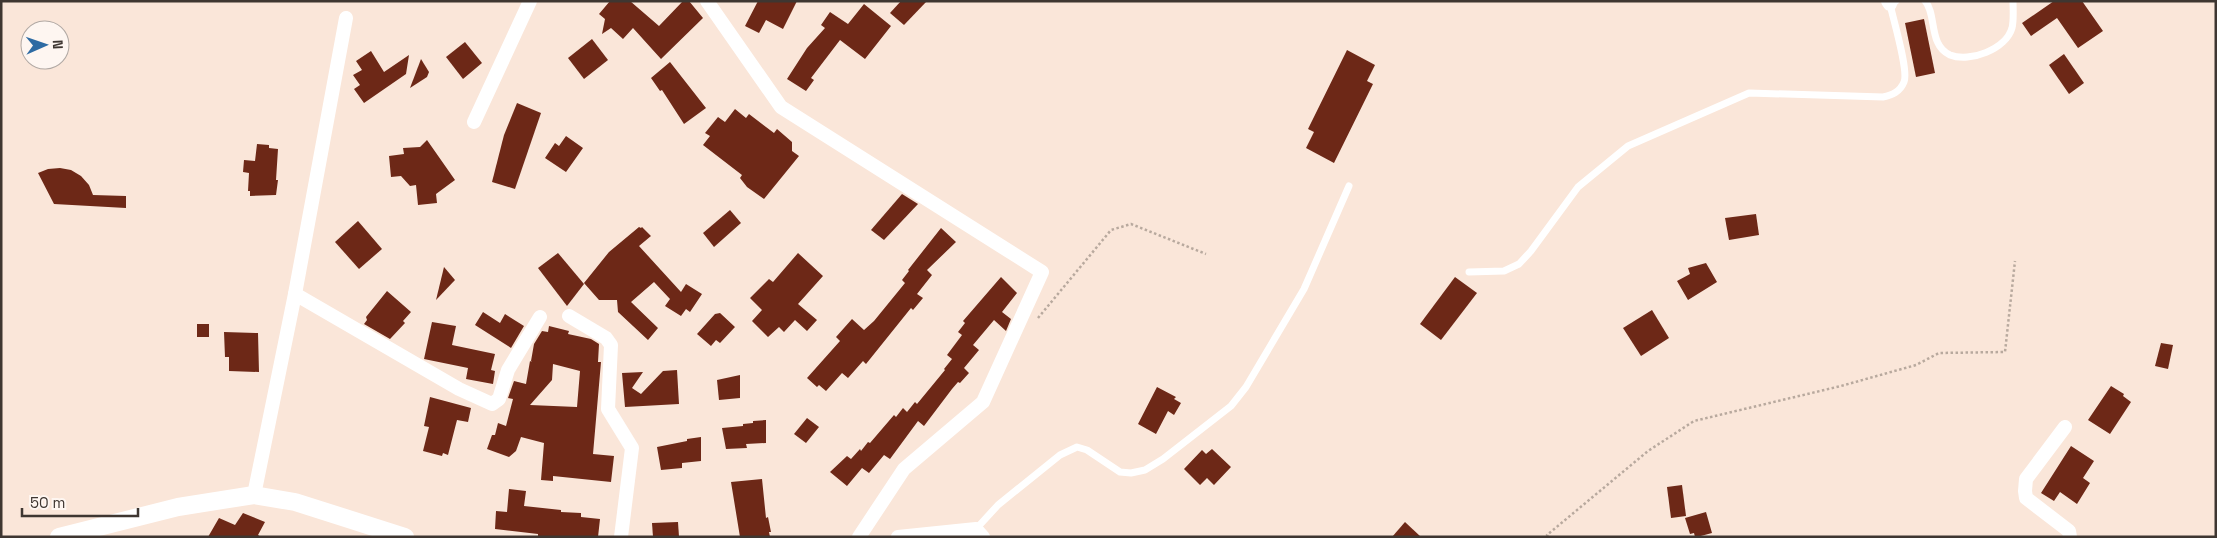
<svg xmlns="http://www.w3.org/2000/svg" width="2217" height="538" viewBox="0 0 2217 538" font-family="'Space Grotesk',sans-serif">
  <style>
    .building { fill: #6d2817; fill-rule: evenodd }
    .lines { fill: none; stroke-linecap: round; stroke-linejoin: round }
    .path { stroke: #b8a99e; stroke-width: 2.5; stroke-dasharray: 2.5 2.5; stroke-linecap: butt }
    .service { stroke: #fff; stroke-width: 7 }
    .minor { stroke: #fff; stroke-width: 14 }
    .tertiary { stroke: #fff; stroke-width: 18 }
  </style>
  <rect width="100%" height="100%" fill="#fae6d9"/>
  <g class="building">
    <polygon points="610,1 630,1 659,26 683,1 689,1 703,18 661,59 633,28 623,39 611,28 602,34 605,19 599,14"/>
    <polygon points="758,1 797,1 783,29 766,20 759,33 745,26"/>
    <polygon points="901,1 927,1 904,25 890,13"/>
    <polygon points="2054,1 2082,1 2103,31 2078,48 2057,18 2031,36 2022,23"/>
    <polygon points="864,4 891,26 865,59 840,40 811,78 814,80 806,91 787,79 807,48 825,28 821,25 830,12 848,24"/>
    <polygon points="1924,19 1935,73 1916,77 1905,23"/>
    <polygon points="592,39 608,60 584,79 568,58"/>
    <polygon points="465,42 482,63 463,79 446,57"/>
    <polygon points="1347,50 1375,65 1367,81 1373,84 1334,163 1306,148 1314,132 1308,129"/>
    <polygon points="371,51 384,72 409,55 406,74 364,103 354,89 360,85 353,75 362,70 356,61"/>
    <polygon points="2064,54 2084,83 2069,94 2049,65"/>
    <polygon points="421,59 429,72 427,77 410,88"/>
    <polygon points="670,62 706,108 684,124 662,90 660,91 651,78"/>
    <polygon points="517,103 541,113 515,189 492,182 504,135"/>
    <polygon points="735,109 746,118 749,114 774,133 777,129 792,142 792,151 799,156 764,199 747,187 740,178 742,175 703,145 710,136 705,133 718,117 725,122"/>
    <polygon points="566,136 583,148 566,172 545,158 555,143 559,146"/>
    <polygon points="427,140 455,180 436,194 437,203 418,205 416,185 410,186 401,176 391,177 389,156 404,154 403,148 420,147"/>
    <polygon points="257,144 269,145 269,148 278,149 276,180 278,180 276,195 250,196 250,191 248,191 249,173 243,172 244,160 255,161"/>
    <polygon points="60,168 71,170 81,176 89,185 93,195 126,196 126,208 54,204 38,173 48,169"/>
    <polygon points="902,194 918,204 884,240 871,230"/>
    <polygon points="730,210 741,223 714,247 703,233"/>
    <polygon points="1756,214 1759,235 1729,240 1725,218"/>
    <polygon points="358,221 382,249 359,269 335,242"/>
    <polygon points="639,227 641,228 642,227 651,236 639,246 681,292 686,284 702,294 690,312 686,309 681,316 665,306 670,299 654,282 631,302 658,328 648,340 618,312 617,300 599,300 584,283 609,252"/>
    <polygon points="941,228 956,242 927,270 932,275 917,294 923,298 913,310 911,308 866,364 863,361 848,378 842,373 826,391 819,385 817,387 807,378 840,341 836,337 852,319 864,330 874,321 905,283 902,280 909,271 908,270"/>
    <polygon points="558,253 584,284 567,306 538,268"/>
    <polygon points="798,253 823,276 798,304 817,320 807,331 795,320 784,332 779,327 768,337 752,321 762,310 750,298 769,279 773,282"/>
    <polygon points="1706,263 1717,282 1688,300 1677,281 1690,274 1688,268"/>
    <polygon points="444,267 455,280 436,300"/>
    <polygon points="1001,277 1017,293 1002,312 1011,319 1006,331 994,320 973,345 979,350 964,368 969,373 960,383 958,382 952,389 924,426 918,421 890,459 884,455 869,473 862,468 847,486 830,472 847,456 851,459 860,449 861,451 868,442 870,443 894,415 896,417 903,408 907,412 915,402 917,404 945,370 944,369 952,359 947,355 962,335 958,332 965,323 963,321"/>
    <polygon points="1455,277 1477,293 1441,340 1420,324"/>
    <polygon points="387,291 411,312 403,321 405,323 390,339 364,324 367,320 366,317"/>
    <polygon points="1652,310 1669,338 1641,356 1623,328"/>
    <polygon points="483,312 500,323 505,314 524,326 511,348 475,325"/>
    <polygon points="720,313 735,327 720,343 716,340 711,346 697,334 715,314"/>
    <polygon points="432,322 456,326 452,345 495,354 491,370 495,371 493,384 466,379 468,368 424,359"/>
    <rect x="197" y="324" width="12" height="13"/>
    <path d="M 549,326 L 569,331 L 568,334 L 591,339 L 599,344 L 598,362 L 601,362 L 593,454 L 614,456 L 611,482 L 553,476 L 553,481 L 541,480 L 544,443 L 521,437 L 516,451 L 509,457 L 487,449 L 492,435 L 495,435 L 498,423 L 506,426 L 513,399 L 508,398 L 514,381 L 526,384 L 530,361 L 532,362 L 531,361 L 534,344 L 542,331 L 548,332 ZM 553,364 L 580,371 L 577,407 L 530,405 L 552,380 Z"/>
    <polygon points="224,332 258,333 259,372 229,371 229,357 225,357"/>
    <polygon points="2161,343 2173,345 2168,369 2155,366"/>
    <polygon points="677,370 679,404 625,407 622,373 643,372 632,388 641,394 663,371"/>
    <polygon points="740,375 740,398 719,400 717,380"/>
    <polygon points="2111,386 2124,394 2123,396 2131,402 2110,434 2088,420"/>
    <polygon points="1157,387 1176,397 1174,399 1181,403 1174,415 1168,411 1156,434 1138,424"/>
    <polygon points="430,397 471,408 468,422 457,420 448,455 443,453 442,456 423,451 429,427 424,426"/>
    <polygon points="807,418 819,427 806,443 794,434"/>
    <polygon points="766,420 766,443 746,444 747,448 726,449 722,428 743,426 743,424 753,423 753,421"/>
    <polygon points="701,437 701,461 682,463 682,468 661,470 657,447 687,441 687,439"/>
    <polygon points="2071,446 2094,461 2083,478 2090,483 2077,504 2060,492 2054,501 2041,493"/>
    <polygon points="1212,449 1231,467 1214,485 1207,478 1200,485 1184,469 1202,450 1206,454"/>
    <polygon points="762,479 766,518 768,517 771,532 769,532 770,537 740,537 731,482"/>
    <polygon points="1682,485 1686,516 1671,518 1667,487"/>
    <polygon points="509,489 526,491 524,506 561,510 561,512 581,513 581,517 600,519 598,537 538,537 538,534 495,529 496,511 507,512"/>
    <polygon points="1706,512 1712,533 1697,537 1695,537 1694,533 1690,534 1685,518"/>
    <polygon points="243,513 265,522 258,535 261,537 208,537 219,518 235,525"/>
    <polygon points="678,522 679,537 653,537 652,523"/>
    <polygon points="1405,522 1421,537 1392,537"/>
  </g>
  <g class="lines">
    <g class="path">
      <polyline points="1038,318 1111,230 1131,224 1206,254"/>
      <polyline points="1548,537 1547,535 1648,451 1694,421 1841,386 1916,365 1939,353 2005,352 2015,261"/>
    </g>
    <g class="service">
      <path d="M 1925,1 C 1937,14 1928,45 1950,55 C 1970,63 2006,49 2012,28 C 2014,20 2013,9 2013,1"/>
      <path d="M 1469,272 L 1504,271 L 1519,264 L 1531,251 L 1578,187 L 1628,146 L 1749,93 L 1883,97 C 1892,95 1900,92 1904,82 C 1909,71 1893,19 1890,4 L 1896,1"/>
      <polyline points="976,529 998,505 1060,455 1077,447 1087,450 1120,472 1131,473 1145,470 1163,459 1231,406 1246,387 1304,289 1349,186"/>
    </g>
    <g class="minor">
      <polyline points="707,1 781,107 1042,272 983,402 904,469 859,537"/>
      <polyline points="1888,1 1890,4"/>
      <polyline points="474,122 530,1"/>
      <polyline points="295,294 459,389 492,404 499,399 508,370 540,317"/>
      <polyline points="569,316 606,338 611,345 608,409 632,448 621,537"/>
      <polyline points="2065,427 2026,479 2025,491 2026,498 2069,531 2070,537"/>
      <polyline points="254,495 295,294 346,18"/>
      <polyline points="898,537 976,529 983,537"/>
    </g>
    <polyline class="tertiary" points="59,537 178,507 254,495 295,502 405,537"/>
  </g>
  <rect width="2217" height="538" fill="none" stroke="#3e3631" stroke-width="5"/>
  <g transform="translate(45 45) rotate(88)"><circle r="24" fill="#fef6f1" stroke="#b1a9a4"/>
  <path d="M0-4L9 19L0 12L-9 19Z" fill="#2e6ba3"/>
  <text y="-8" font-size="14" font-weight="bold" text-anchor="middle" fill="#3e3631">N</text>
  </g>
  <path d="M22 508v8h116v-8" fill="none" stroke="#3e3631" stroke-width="2.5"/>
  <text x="30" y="508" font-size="15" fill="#3e3631" stroke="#fef6f1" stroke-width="4" paint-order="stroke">50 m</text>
</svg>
